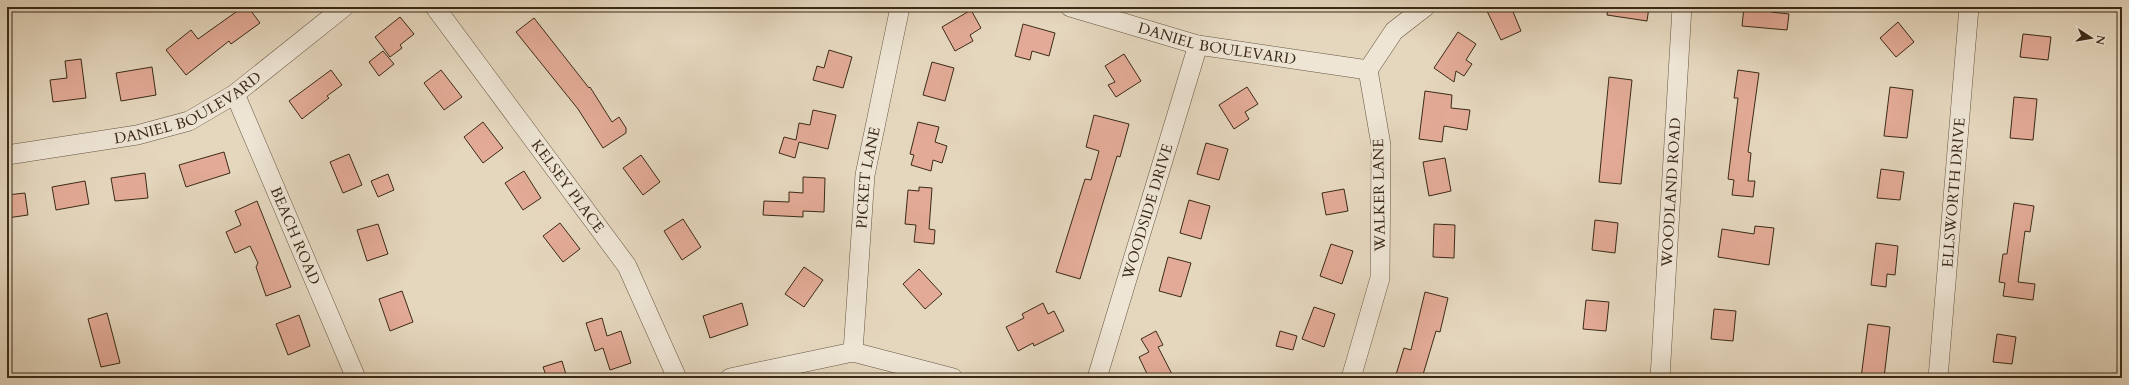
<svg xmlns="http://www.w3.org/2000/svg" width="2129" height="385" viewBox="0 0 2129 385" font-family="Cardo,serif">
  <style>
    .building { fill: #e3ab97; stroke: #3b2a17 }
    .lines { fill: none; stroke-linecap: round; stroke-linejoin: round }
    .minor-casing { stroke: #665541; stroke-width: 20 }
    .minor { stroke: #eee5d5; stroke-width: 19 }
    .labels { text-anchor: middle; stroke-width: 3.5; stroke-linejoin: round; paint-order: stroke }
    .street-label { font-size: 15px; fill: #3b2a17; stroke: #eee5d5 }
  </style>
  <rect width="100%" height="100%" fill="#e5d7be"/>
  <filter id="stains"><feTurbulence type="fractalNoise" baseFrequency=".005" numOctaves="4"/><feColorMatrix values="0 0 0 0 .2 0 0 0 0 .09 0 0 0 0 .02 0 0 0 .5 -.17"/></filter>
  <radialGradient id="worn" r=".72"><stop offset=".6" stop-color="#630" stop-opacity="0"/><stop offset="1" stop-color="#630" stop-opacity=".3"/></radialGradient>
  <g class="building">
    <polygon points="243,7 248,7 260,23 231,44 229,41 186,75 166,50 191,30 198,39"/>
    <polygon points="1495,7 1511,7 1521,31 1501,40 1487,11"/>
    <polygon points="1608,7 1649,7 1647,21 1607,15"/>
    <polygon points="1744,7 1772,7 1771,12 1789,14 1787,30 1742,26"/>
    <polygon points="971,10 981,28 970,35 973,41 955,51 942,27"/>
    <polygon points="400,17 414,34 400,45 402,48 390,57 375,37"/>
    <polygon points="534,18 589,88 590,87 612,122 619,117 626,128 626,133 603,148 578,109 516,32"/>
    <polygon points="1898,22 1914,42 1896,57 1880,38"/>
    <polygon points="1023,24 1055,33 1049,56 1032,51 1030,60 1015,56"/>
    <polygon points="1458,32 1476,44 1466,60 1472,64 1464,76 1456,71 1454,82 1434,68"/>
    <polygon points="2023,34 2051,37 2048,60 2020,57"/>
    <polygon points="829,50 852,57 843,88 813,80 817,66 824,68"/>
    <polygon points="383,51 394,64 379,76 369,62"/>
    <polygon points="1124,54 1141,81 1116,97 1108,85 1115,82 1105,66"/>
    <polygon points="81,59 86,98 53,102 50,80 67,78 65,61"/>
    <polygon points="932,62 954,68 945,101 923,95"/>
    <polygon points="152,67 156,95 121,101 116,73"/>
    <polygon points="331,70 342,85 327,96 329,98 302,119 289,101"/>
    <polygon points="441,70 462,97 444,110 424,83"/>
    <polygon points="1738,70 1759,73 1748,152 1751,153 1748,181 1755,181 1753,197 1732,195 1734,180 1728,179 1738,98 1734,98"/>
    <polygon points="1609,77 1632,80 1621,184 1599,182"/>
    <polygon points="1247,87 1258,104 1245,112 1249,119 1234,129 1219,105"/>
    <polygon points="1890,87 1913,90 1907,138 1884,136"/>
    <polygon points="1425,91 1452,95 1451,108 1470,110 1467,130 1444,126 1442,142 1419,139"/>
    <polygon points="2014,97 2037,99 2033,140 2010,138"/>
    <polygon points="813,110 836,115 828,149 799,142 795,158 779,153 784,137 796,140 799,123 810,125"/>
    <polygon points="1094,115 1129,124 1120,157 1117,156 1080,279 1056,272 1085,179 1091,180 1099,151 1086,147"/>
    <polygon points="483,122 503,148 483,163 464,137"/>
    <polygon points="918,122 939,127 935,142 947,146 942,163 933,160 931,171 911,165 914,155 910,154"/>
    <polygon points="1206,143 1228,149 1219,180 1197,174"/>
    <polygon points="224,152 230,173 186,187 179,165"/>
    <polygon points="349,154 362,185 343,193 330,162"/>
    <polygon points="641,155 660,182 643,195 623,168"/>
    <polygon points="1445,158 1451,191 1429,196 1423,162"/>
    <polygon points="1881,169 1904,172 1900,200 1877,198"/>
    <polygon points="524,171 541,198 523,210 505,183"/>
    <polygon points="145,173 148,198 115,201 111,178"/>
    <polygon points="388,174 394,190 378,197 371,181"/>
    <polygon points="803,177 825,178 824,212 803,211 803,217 763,215 764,201 789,202 789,192 803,193"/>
    <polygon points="85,181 89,204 56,210 52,187"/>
    <polygon points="919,187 932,188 929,229 935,230 934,244 914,242 916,225 905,224 908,190 919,191"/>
    <polygon points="1344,189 1348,211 1326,215 1322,193"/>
    <polygon points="25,193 28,215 7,218 7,195"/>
    <polygon points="1189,200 1210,206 1201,239 1180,233"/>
    <polygon points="257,201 291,287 266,296 256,267 258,263 250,246 235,253 226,232 241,225 235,211"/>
    <polygon points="2014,203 2034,206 2030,232 2025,231 2018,282 2035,284 2033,300 2003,296 2005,283 1999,282 2003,254 2007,254"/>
    <polygon points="683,219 701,247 682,260 664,231"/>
    <polygon points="1595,220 1618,223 1615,253 1592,250"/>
    <polygon points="560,223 580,249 563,262 543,236"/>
    <polygon points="378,224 388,254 367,261 357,230"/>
    <polygon points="1434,224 1455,225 1454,258 1433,257"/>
    <polygon points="1755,226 1774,228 1769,265 1718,257 1722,229 1754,234"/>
    <polygon points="1876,243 1898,246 1895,275 1887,274 1886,287 1871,285"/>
    <polygon points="1331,244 1353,251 1342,284 1320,276"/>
    <polygon points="1168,257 1191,263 1181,297 1159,291"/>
    <polygon points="804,267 823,280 804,307 785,294"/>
    <polygon points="919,269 942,294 925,309 903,284"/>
    <polygon points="402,291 413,322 390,331 379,299"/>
    <polygon points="1425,292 1448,298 1440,332 1436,331 1422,378 1395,378 1404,348 1411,350"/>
    <polygon points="1586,300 1609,302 1606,331 1583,329"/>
    <polygon points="742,303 748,325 710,338 703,316"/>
    <polygon points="1043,303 1048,314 1054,311 1064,331 1034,346 1033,343 1018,351 1006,327 1024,318 1022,314"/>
    <polygon points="1314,307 1335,314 1324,347 1302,339"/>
    <polygon points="1714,309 1736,311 1733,341 1711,339"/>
    <polygon points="107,313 120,363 101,367 88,319"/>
    <polygon points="299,315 310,346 288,355 276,324"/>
    <polygon points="602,318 607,336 621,331 631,363 610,370 603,348 595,351 586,323"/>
    <polygon points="1868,324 1890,327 1884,378 1861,378"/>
    <polygon points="1156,331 1163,345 1158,347 1174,378 1149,378 1139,357 1149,352 1141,339"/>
    <polygon points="1280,331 1297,336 1293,350 1276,346"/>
    <polygon points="1997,334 2016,337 2012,364 1993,362"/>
    <polygon points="562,361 567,378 547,378 543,367"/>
  </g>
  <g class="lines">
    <defs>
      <g id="minor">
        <path id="s1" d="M 435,7 L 627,266 L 677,378"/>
        <path id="s2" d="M 1070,7 L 1198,45 L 1368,70"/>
        <path id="s3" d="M 235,94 L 356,378"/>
        <path id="s4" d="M 7,155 L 137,135 L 189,121 L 235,94 L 344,7"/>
        <path id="s5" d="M 853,352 L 865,175 L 900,7"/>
        <polyline points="730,378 853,352 953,378"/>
        <path id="s6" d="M 1097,378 L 1198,45"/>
        <polyline points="1351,378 1380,278 1381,145 1368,70 1394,31 1425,7"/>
        <path id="s7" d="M 1660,378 L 1682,7"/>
        <path id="s8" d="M 1938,378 L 1969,7"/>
      </g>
    </defs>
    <use href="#minor" class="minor-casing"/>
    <use href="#minor" class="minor"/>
  </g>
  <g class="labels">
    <g class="street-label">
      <text dy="5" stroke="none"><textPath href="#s2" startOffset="152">DANIEL BOULEVARD</textPath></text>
      <text dy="5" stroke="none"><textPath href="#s4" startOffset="189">DANIEL BOULEVARD</textPath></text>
      <text dy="5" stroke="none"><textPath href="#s5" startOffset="175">PICKET LANE</textPath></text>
      <text dy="5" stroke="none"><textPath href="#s1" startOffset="223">KELSEY PLACE</textPath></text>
      <text dy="5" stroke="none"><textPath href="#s7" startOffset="186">WOODLAND ROAD</textPath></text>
      <text dy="5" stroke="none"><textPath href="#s8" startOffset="186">ELLSWORTH DRIVE</textPath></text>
      <text transform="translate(1379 195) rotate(-91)" y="5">WALKER LANE</text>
      <text dy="5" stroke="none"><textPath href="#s6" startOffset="174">WOODSIDE DRIVE</textPath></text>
      <text dy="5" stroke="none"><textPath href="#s3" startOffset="154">BEACH ROAD</textPath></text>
    </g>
  </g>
  <rect width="2129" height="385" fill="none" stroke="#e5d7be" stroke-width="24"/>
  <rect x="8" y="8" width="2113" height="369" fill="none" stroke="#3b2a17" stroke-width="2"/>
  <rect x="12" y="12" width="2105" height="361" fill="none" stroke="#3b2a17"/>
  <g transform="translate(2091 38) rotate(102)" stroke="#eee5d5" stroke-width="3" paint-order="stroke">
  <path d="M0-3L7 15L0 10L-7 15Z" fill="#3b2a17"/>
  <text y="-6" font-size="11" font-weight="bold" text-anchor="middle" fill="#3b2a17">N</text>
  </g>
  <rect width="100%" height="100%" filter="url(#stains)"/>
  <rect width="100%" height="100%" fill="url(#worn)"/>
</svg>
